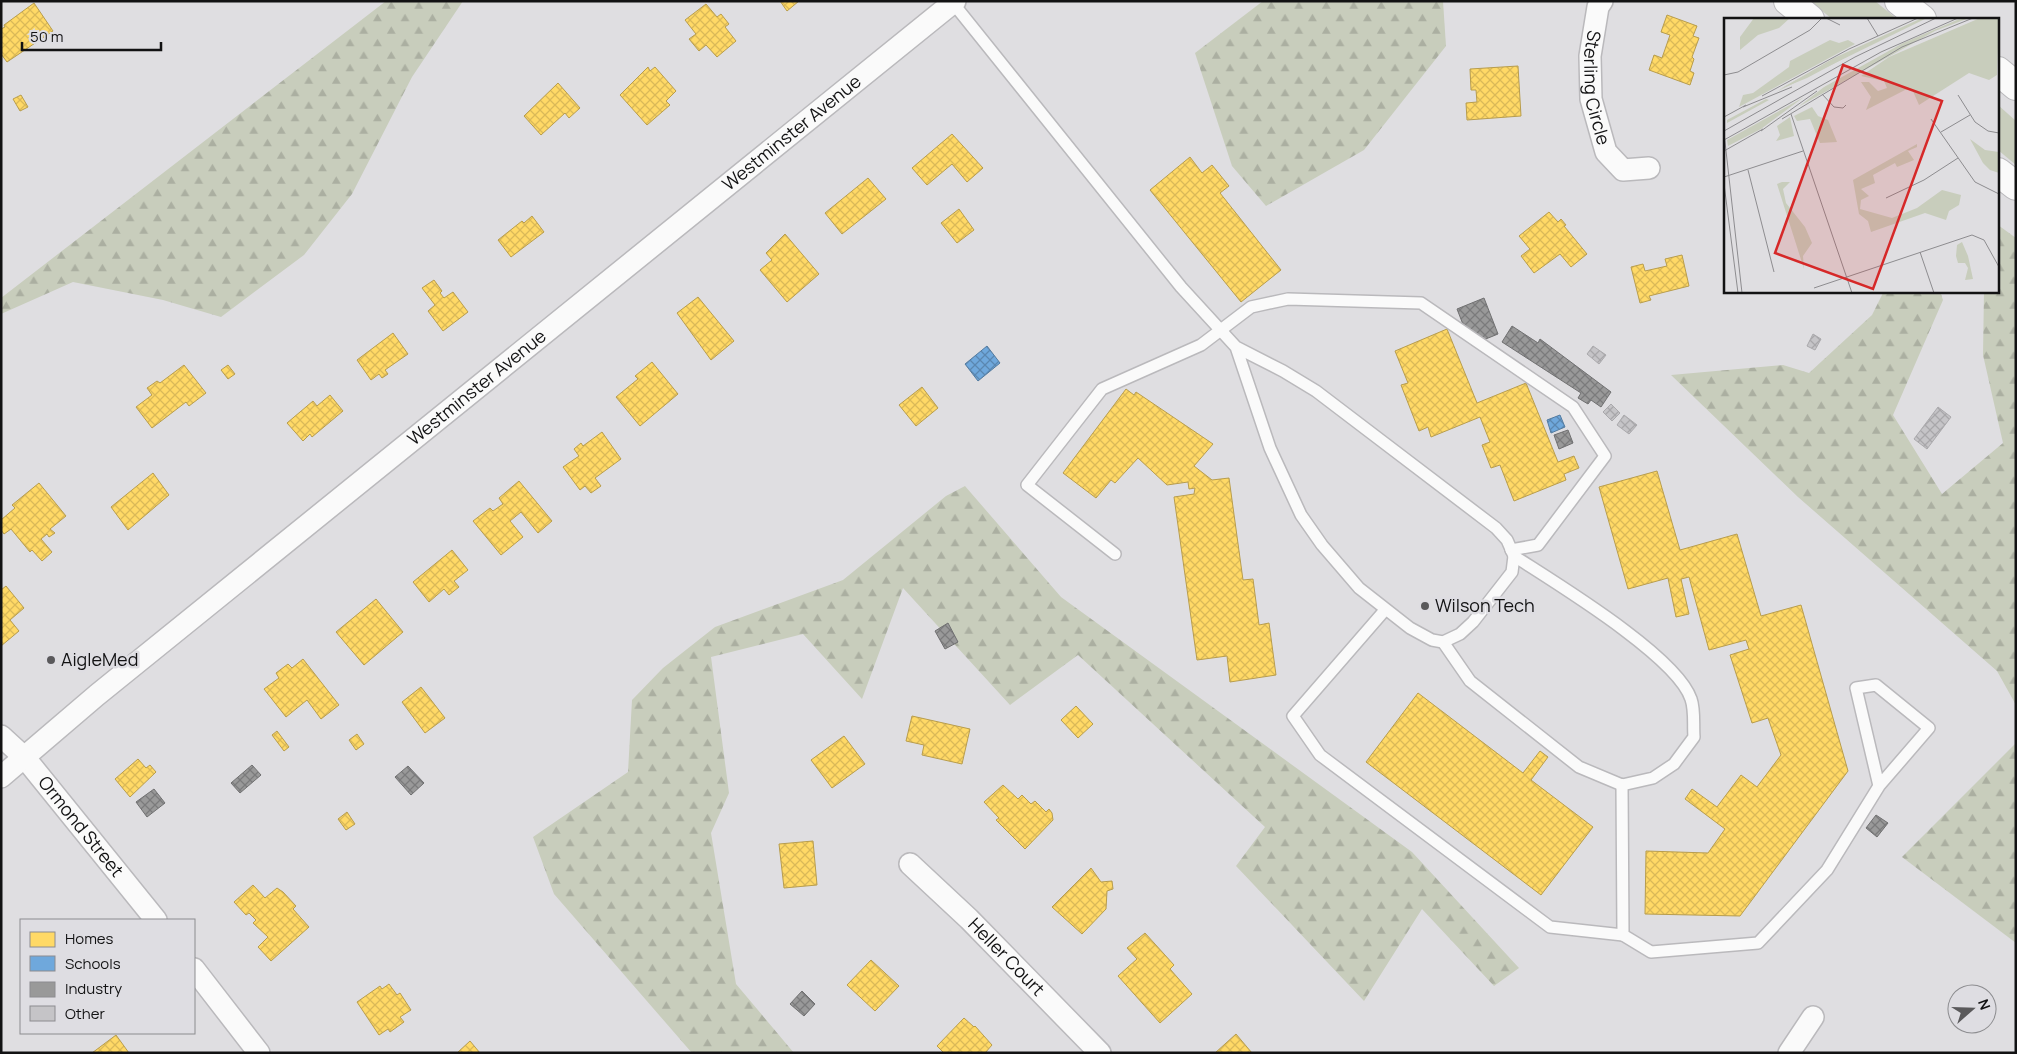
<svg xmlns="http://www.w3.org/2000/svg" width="2017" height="1054" viewBox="0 0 2017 1054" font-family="Manrope,sans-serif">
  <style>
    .green { fill: #c8cdbc }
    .forest { fill: url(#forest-firs) }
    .homes { fill: url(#homes-cross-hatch); stroke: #b89d4d }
    .schools { fill: url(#schools-cross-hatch); stroke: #537ba0 }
    .industry { fill: url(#industry-cross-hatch); stroke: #707071 }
    .building { fill: url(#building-cross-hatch); stroke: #aaa9ac }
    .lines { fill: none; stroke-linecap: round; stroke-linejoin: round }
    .lane-casing { stroke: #bab9bc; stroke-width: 14 }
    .street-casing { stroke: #bab9bc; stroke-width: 24 }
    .secondary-casing { stroke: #bab9bc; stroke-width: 30 }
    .highway-casing { stroke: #bab9bc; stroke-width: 30 }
    .lane { stroke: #fafafa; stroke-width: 11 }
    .street { stroke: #fafafa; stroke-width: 21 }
    .secondary { stroke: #fafafa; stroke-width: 28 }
    .highway { stroke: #fafafa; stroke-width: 28 }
    .poi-dot { fill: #5a595b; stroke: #dedde2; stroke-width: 2 }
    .labels { text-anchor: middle; stroke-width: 5; stroke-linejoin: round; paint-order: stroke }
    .street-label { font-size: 18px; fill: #121213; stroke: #dedde2 }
    .poi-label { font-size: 18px; fill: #121213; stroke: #dedde2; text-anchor: start }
    .inset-road { fill: none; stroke: #8d8c8f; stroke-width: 1 }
    .view { fill: #d62828; fill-opacity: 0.15; stroke: #d62828; stroke-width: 2.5 }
    .inset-edge { fill: none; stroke: #121213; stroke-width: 2.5 }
  </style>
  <defs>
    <pattern id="forest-firs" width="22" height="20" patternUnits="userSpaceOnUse" patternTransform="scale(1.25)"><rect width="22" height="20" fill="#c8cdbc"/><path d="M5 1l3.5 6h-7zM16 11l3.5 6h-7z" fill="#abafa1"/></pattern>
    <pattern id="homes-cross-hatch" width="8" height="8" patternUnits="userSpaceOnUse" patternTransform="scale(1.25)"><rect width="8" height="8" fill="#ffd966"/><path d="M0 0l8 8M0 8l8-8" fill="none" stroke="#dab958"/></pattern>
    <pattern id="schools-cross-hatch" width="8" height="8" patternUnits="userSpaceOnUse" patternTransform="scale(1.25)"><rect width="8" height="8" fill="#6fa8dc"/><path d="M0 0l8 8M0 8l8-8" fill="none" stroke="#5a87b1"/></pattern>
    <pattern id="industry-cross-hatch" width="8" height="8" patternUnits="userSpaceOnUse" patternTransform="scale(1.25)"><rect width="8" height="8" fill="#999"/><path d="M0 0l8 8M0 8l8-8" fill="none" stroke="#7b7b7c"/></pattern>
    <pattern id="building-cross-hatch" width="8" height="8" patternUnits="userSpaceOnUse" patternTransform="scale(1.25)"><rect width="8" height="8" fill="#c5c4c7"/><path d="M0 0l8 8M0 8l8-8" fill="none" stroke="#a8a7aa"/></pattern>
  </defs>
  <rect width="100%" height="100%" fill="#dfdee1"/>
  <g class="green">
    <polygon points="1810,1 1875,1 1897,19 1832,19"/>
    <polygon points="1998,105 2016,121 2016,165 1998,150"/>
  </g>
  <g class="forest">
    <polygon points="386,1 463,1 412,77 352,194 304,255 221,317 163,300 73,282 1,314 1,298"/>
    <polygon points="1263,1 1443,1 1446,46 1364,150 1266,206 1232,166 1195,53"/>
    <polygon points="1998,225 2016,238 2016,705 1997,671 1798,497 1671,375 1783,365 1809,373 1872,315 1884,291 1940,291 1943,300 1893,415 1942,494 2003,443 1983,355 1984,291 1998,291"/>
    <polygon points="965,486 1061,597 1412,852 1519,968 1494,986 1422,909 1364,1001 1236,866 1265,827 1078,655 1010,705 903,588 862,699 803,634 711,657 729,793 711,833 736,984 794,1053 692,1053 554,894 533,837 628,772 632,700 663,668 715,627 843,580 946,496"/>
    <polygon points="2016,743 2016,943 1902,857"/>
  </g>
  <g class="homes">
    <polygon points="780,1 799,1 787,11"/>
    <polygon points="34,3 53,31 7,62 1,54 1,29 5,27 4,25"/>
    <polygon points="706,4 717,17 721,14 729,24 725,27 736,41 717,57 706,45 699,51 689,39 696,34 685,20"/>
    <polygon points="1667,15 1697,26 1693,36 1699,38 1692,57 1694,59 1690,71 1694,73 1690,85 1649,70 1654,55 1662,58 1670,35 1661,32"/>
    <polygon points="1518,66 1521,116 1467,120 1466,103 1477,102 1476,90 1471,90 1470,69"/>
    <polygon points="648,67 650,71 655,67 676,91 666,101 670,105 647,125 620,95"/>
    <polygon points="558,83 580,108 569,118 565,113 541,135 524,116"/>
    <polygon points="21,95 28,107 20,111 13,99"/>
    <polygon points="952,134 983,168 967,182 952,164 927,185 912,168"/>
    <polygon points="1190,157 1202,173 1212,165 1229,186 1220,193 1281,270 1241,302 1150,190"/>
    <polygon points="868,178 886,199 842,234 825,213"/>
    <polygon points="959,209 974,230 957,243 941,223"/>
    <polygon points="1549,212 1558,222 1561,219 1566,225 1564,226 1587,254 1571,267 1560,254 1534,273 1521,256 1530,249 1519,236"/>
    <polygon points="532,216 544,232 511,257 498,240 522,221 524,223"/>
    <polygon points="785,234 819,274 787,302 760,270 772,260 766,253"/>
    <polygon points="1682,255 1689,286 1649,296 1651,300 1640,303 1631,267 1643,264 1645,271 1667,266 1665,259"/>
    <polygon points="434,280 442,291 440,293 444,298 453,292 468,312 443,331 428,311 435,305 422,288"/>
    <polygon points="698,297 734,341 711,360 677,313"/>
    <polygon points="1447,329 1477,403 1526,383 1558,462 1574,456 1579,468 1564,474 1566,480 1514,501 1500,465 1491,468 1482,445 1490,442 1480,417 1431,437 1428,427 1419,431 1401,385 1408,383 1395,351"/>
    <polygon points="393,333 408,354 385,370 388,374 382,378 379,374 371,380 357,360"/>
    <polygon points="652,362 678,394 640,426 616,397 638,379 635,376"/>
    <polygon points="184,365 206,393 189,406 186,402 152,428 136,407 152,395 147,388 157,381 160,383"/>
    <polygon points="228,365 235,374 228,379 221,370"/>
    <polygon points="922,387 938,408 916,426 899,405"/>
    <polygon points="1126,389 1134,395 1136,392 1213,444 1194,466 1212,480 1229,478 1243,580 1253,579 1259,625 1269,623 1276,675 1230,682 1227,656 1197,660 1174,497 1194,494 1195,488 1189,489 1188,482 1167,485 1138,458 1115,483 1111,480 1096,498 1063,473"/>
    <polygon points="330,395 343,411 312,437 310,434 303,441 287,423 313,401 317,406"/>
    <polygon points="602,432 621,459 595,478 601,486 591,493 585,486 580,490 563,467 579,456 574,449 581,443 583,446"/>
    <polygon points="1657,471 1680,550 1737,534 1761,616 1801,605 1848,771 1740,916 1645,914 1646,851 1708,853 1725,829 1685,799 1692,789 1717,807 1741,775 1757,787 1781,755 1768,718 1752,723 1730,655 1749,649 1746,640 1709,650 1689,577 1681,579 1689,614 1676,617 1668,578 1628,589 1599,487"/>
    <polygon points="153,473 169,495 128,530 111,507"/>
    <polygon points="519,481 552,521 538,533 521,512 510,521 523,537 501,555 473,521 490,508 493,511 503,504 499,498"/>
    <polygon points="39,483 66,516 50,529 55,533 49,537 47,534 41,539 52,552 42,561 32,550 30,552 11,529 4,534 1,530 1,520 15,508 12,505"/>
    <polygon points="452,550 468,570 454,581 459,587 449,595 444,589 429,602 413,582"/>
    <polygon points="6,586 24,608 10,620 19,631 1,646 1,590"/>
    <polygon points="376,599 403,632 364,665 336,632"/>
    <polygon points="303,659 339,705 321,719 307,700 286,717 264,689 279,678 276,673 288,664 292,668"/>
    <polygon points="421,687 445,718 425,733 402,702"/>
    <polygon points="1418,693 1523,773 1540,751 1548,757 1531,780 1593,827 1541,895 1366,762"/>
    <polygon points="1076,706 1093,724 1078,738 1061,720"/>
    <polygon points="912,716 970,729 962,764 922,755 924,745 906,741"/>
    <polygon points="277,731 289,747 284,751 272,735"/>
    <polygon points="357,734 364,744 356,750 349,740"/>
    <polygon points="844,736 865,764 832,788 811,760"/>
    <polygon points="138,759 146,768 150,765 156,772 130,797 115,779"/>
    <polygon points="1003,785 1018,799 1022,795 1031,804 1035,801 1046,812 1049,809 1052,813 1053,820 1025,849 996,820 999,818 984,802"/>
    <polygon points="347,812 355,824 346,830 338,819"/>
    <polygon points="813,841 817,885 784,888 779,844"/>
    <polygon points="1091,868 1101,882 1112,881 1113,889 1107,891 1106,909 1082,934 1052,907"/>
    <polygon points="253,885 265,898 277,888 283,892 296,906 293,909 309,927 271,961 258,947 268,937 253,923 256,920 249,913 246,915 234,902"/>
    <polygon points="1145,933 1174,965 1170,969 1192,994 1160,1023 1118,976 1137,959 1127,948"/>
    <polygon points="871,960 899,986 875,1011 847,985"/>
    <polygon points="389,984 397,995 400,993 411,1010 400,1017 404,1022 390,1032 388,1029 379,1035 357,1002 380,986 382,989"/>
    <polygon points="964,1018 974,1027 975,1026 992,1045 985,1053 944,1053 937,1046"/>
    <polygon points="1236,1034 1252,1053 1215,1053"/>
    <polygon points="116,1035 129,1053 92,1053"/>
    <polygon points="470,1041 480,1053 457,1053"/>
  </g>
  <g class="schools">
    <polygon points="987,346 1000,363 978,381 965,364"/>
    <polygon points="1560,415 1565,427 1551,433 1547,420"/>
  </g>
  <g class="industry">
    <polygon points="1484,298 1498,334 1471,345 1457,309"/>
    <polygon points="1512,326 1538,343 1540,339 1611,392 1601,407 1591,400 1588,404 1578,398 1581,393 1502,342"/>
    <polygon points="1568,430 1573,443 1559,449 1554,435"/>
    <polygon points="948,623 958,642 945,649 935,631"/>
    <polygon points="252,765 261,775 240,793 231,783"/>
    <polygon points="408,766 424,783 411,795 395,777"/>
    <polygon points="154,789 165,803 147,817 136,802"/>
    <polygon points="1876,815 1888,823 1877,837 1866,828"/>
    <polygon points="802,991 815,1004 804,1016 790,1004"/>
  </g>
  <g class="building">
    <polygon points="1813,334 1821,339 1815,350 1807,346"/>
    <polygon points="1593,346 1606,355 1599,364 1587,354"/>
    <polygon points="1611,404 1620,413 1612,421 1603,412"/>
    <polygon points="1938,407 1951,417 1927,449 1914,439"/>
    <polygon points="1624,415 1637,425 1629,434 1617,425"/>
  </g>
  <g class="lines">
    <defs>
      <g id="lane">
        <polyline points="953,3 1181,287 1236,347 1270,448 1301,515 1322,545 1359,588 1410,628 1432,640 1443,642 1460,634 1473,622 1512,572 1514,556 1507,540 1496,528 1316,391 1283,371 1236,347"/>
        <polyline points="1115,554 1027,485 1102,389 1201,345 1251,307 1288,299 1421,303 1573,407 1605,456 1538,545 1511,550"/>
        <polyline points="1385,610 1293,716 1320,755 1550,927 1623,935"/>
        <path d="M 1443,642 L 1470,681 L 1579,767 L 1622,785 L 1653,778 L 1674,764 L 1694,737 C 1693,725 1695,710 1691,699 C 1677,656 1554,582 1514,556"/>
        <polyline points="1622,785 1623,935 1651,952 1758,943 1827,870 1879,786 1929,728 1876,685 1856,688 1879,786"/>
      </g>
      <g id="street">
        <path id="s1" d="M 1602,1 L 1598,7 L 1590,56 L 1591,99 L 1606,152 L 1623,170 L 1649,168"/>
        <path id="s2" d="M 1,736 L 25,758 L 156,920"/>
        <path id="s3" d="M 1,777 L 97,695 L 955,1"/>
        <path id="s4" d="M 910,864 L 969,919 L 1100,1053"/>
        <polyline points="194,969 259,1053"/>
        <polyline points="1789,1053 1813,1017"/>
      </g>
      <g id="secondary">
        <polyline points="1788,1 1810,19"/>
        <polyline points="1998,172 2016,186"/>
      </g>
      <g id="highway">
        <polyline points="1899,1 1922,19"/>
        <polyline points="1998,71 2016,86"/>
      </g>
    </defs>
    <use href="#lane" class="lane-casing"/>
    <use href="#street" class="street-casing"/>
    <use href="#secondary" class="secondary-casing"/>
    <use href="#highway" class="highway-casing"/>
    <use href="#lane" class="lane"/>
    <use href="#street" class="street"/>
    <use href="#secondary" class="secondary"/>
    <use href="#highway" class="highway"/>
  </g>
  <g class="poi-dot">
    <circle cx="1425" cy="606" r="5"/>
    <circle cx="51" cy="660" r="5"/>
  </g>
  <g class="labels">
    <g class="street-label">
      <text dy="6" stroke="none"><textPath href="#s1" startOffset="89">Sterling Circle</textPath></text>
      <text dy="6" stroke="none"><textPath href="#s3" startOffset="1020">Westminster Avenue</textPath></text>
      <text dy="6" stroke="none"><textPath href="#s3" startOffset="615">Westminster Avenue</textPath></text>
      <text dy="6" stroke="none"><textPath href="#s2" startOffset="121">Ormond Street</textPath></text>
      <text dy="6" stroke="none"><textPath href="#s4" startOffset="134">Heller Court</textPath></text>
    </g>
    <g class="poi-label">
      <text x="1435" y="612">Wilson Tech</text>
      <text x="61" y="666">AigleMed</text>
    </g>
  </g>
  <g transform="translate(1724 18)">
    <rect width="275" height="275" fill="#dfdee1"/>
    <path d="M 198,0 L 203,0 L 52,74 L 110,40 ZM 245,0 L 211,13 L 74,89 L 100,69 L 179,25 L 233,2 ZM 80,79 L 37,111 L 4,128 L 3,122 Z" fill="#c8cdbc"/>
    <path d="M 30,0 L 66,0 L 55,10 L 34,17 L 16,32 L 16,19 ZM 256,0 L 275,0 L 273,57 L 265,62 L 245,55 L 195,87 L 188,71 L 181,72 L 142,92 L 147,79 L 137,64 L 145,64 L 154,73 L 163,70 L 160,63 L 137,58 L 165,39 ZM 160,19 L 83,60 L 56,71 L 111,40 ZM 106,22 L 115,25 L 124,22 L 131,26 L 15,89 L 19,77 L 29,75 L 65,49 L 66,43 ZM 42,81 L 45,82 L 3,105 L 3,102 ZM 88,89 L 94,98 L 104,102 L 113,124 L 96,125 L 86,101 L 73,103 L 70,98 ZM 66,99 L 70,118 L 52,123 L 56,117 L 53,108 ZM 246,121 L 261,132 L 275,134 L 275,155 L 266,152 L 259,145 ZM 193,126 L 193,129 L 184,133 L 190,142 L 173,149 L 171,145 L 149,157 L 151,165 L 137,171 L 145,178 L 137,182 L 136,191 L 168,200 L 193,190 L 218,172 L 237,177 L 235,187 L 225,193 L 222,202 L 201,195 L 147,214 L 144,203 L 135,196 L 129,162 ZM 58,164 L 66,164 L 59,171 L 62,185 L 81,209 L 88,225 L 79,238 L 80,251 L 53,166 ZM 238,224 L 244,238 L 249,261 L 241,262 L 244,250 L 241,245 L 234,245 L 232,238 L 233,227 Z" fill="#c8cdbc"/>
    <path class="inset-road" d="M 102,0 L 116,7M 143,0 L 154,18M 0,57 L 14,54 L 86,12 L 98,0M 98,76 L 110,89 L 119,90 L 122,87M 234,77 L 251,104 L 264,113 L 275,115M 38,78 L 125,31 L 194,0M 19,89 L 68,69M 67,96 L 128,275M 0,99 L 22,87M 58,101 L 178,29 L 249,0M 207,101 L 251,164 L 275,176M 0,113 L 131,39 L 212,0M 37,113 L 93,73M 217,114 L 246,97M 0,115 L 18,275M 0,122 L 157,34 L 234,0M 0,133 L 39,111M 24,152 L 50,254M 0,159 L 79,133M 0,166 L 14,275M 162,180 L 200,162 L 234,140M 196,234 L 210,275M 90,270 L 248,217 L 260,222 L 275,249"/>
    <path class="view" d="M 119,47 L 218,83 L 149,271 L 51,235 Z"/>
    <rect width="275" height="275" class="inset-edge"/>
  </g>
  <rect width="2017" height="1054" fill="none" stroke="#121213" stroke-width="5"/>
  <rect x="20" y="919" width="175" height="115" fill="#dedde2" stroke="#8c8c8f"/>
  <rect x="30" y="932" width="25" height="15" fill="#ffd966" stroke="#8c8c8f"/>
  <text x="65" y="944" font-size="15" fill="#121213">Homes</text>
  <rect x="30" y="956" width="25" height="15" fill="#6fa8dc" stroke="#8c8c8f"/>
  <text x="65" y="969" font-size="15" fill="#121213">Schools</text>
  <rect x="30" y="982" width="25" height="15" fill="#999999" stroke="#8c8c8f"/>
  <text x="65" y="994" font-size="15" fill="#121213">Industry</text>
  <rect x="30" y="1006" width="25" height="15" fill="#c5c4c7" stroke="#8c8c8f"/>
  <text x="65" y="1019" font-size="15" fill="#121213">Other</text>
  <g transform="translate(1972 1009) rotate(70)"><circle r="24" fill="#dedde2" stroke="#8c8c8f"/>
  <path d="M0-4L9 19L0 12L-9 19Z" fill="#5a595b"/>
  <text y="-8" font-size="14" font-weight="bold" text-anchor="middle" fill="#121213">N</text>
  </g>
  <path d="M22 42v8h139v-8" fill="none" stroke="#121213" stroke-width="2.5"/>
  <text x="30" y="42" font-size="15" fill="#121213" stroke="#dedde2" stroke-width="4" paint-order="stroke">50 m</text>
</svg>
